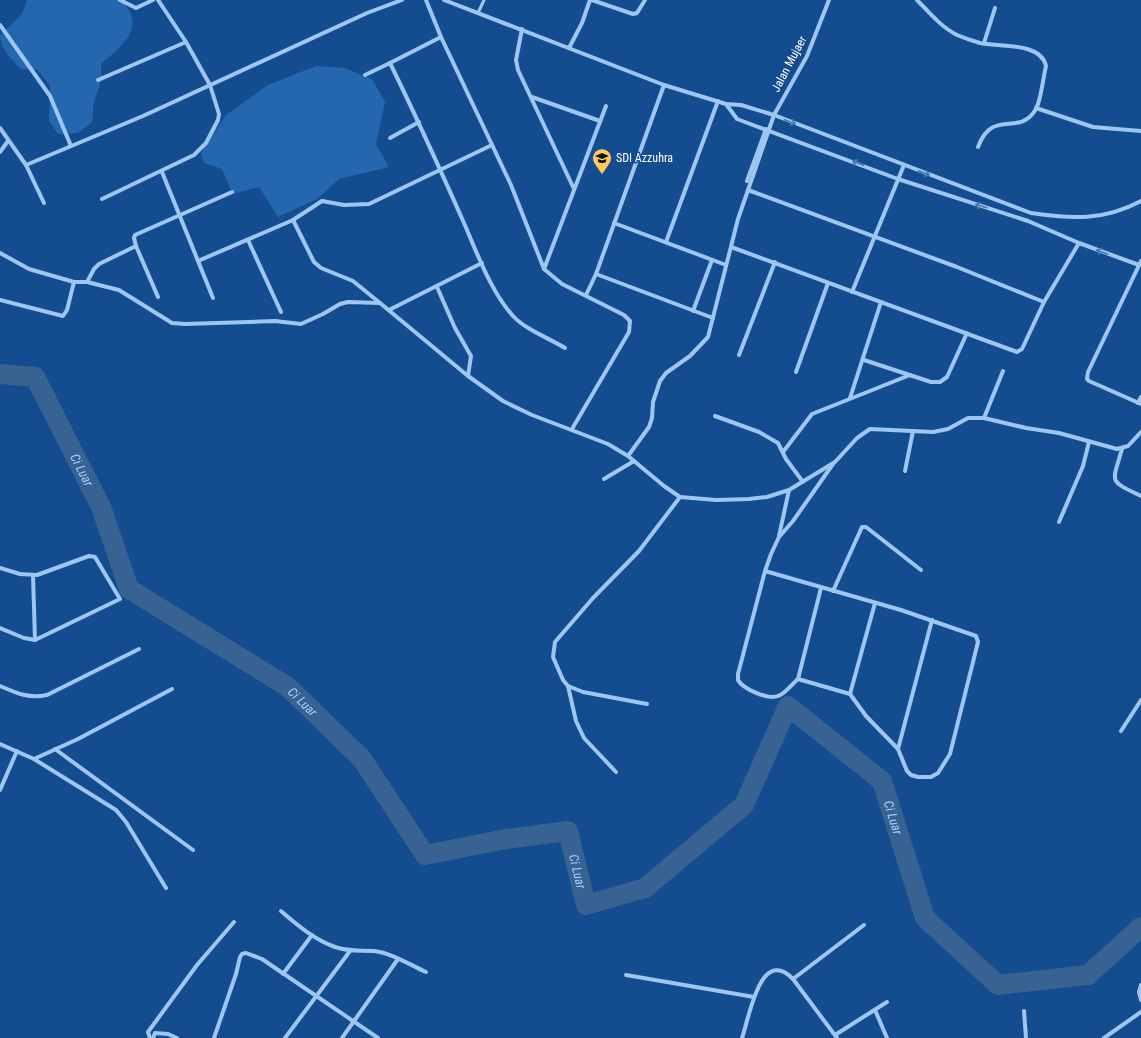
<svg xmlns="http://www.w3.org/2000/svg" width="1141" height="1038" viewBox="0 0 1141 1038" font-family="'Roboto Condensed',sans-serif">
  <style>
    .green { fill: #2567ae }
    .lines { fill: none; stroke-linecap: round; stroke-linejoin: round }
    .river { stroke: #386292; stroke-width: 20 }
    .lane { stroke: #9ec6f1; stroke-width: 3 }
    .street { stroke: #9ec6f1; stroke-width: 4 }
    .oneway { stroke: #4477b1 }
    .labels { text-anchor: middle; stroke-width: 3; stroke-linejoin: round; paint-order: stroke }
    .street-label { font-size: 12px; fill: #fff; stroke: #134d8f }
    .poi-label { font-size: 12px; fill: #fff; stroke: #134d8f; text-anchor: start }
    .water-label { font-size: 13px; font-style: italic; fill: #a9d0f8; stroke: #134d8f }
  </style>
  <rect width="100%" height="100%" fill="#134d8f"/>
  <g class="green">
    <path d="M 27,0 L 121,0 C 148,27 122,46 101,64 L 102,78 L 94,102 L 92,122 L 78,133 L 58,134 L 49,121 L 50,86 L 37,69 L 21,69 C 13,60 0,49 0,35 L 22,14 Z"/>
    <polygon points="316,66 344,68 372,79 385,102 376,144 389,167 339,179 317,199 278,217 259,187 233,194 222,169 204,163 201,153 226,115 268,85"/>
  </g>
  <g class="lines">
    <path class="river" id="s1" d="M 0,374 L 35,377 L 101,507 L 129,589 L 288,687 L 362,759 L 425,855 L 506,839 L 568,831 L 586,905 L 645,888 L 744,805 L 788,706 L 882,781 L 925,918 L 998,985 L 1088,975 L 1141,927"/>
    <polyline class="lane" points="478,13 484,0"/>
    <g class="street">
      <polyline points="120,0 136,8 153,0"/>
      <polyline points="426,0 441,37 511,185 544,269 562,284 624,315 630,321 629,332 572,429"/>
      <path d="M 444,0 L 664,85 L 726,104 L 741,105 L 774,115 L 1031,213 C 1071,219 1104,221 1141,201"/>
      <polyline points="592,0 633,14 637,13 645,0"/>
      <path d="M 917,0 C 929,12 941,27 957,35 C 964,38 973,41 980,43 C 999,47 1041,42 1046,66 C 1043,78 1041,100 1036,109 C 1019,138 993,107 978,147"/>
      <polyline points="0,25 50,96 71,146"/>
      <polyline points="522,29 516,60 518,70 574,189"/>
      <path d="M 441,37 L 390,63 C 416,116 440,169 464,223 C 477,253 491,292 513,316 C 526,330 549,338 565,348"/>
      <polyline points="984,43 995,8"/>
      <polyline points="569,48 582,23 590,0"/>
      <polyline points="365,75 390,63"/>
      <polyline points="98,80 186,42"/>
      <polyline points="532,97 600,121"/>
      <polyline points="726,104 737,119 898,179 1028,221 1079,243 1139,265"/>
      <polyline points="1036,108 1093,127 1141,131"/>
      <polyline points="0,128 26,165 44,203"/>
      <polyline points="390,138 419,122"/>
      <polyline points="0,152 8,141"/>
      <polyline points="26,165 143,116 367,13 402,0"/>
      <polyline points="162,172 213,298"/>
      <polyline points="747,181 766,129"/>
      <polyline points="748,190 957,267 1044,302"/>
      <polyline points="102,199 194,155 206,143 218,120 219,114 210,85 186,42 158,0"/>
      <polyline points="293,220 314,262 321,268 353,281 380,303"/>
      <polyline points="614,223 726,265"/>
      <polyline points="248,240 281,312"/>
      <polyline points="666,242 718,101"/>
      <polyline points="731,247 1017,352 1022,349 1044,302 1079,243"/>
      <polyline points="0,253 29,269 74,282 87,282 119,290 172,323 185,324 275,321 301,324 323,314 340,304 348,302 380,303 468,376 503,401 532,415 608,444 628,456 664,486 680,497 716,500 749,499 767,497 789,490 835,462 857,438 870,429 933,432 948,429 968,418 984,418 1026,428 1059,433 1117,449 1128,446 1141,432"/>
      <polyline points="198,261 293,220 322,201 344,205 369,204 492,145"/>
      <polyline points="1141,261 1088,372 1087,379 1089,381 1141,404"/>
      <polyline points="544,269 606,106"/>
      <polyline points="596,274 713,318"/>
      <polyline points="87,282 94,269 99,264 136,246"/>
      <polyline points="437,287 455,328 471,356 468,376"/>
      <polyline points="852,292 904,165"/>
      <polyline points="586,295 596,274 664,85"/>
      <polyline points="158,297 136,246 134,238 135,235 232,192"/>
      <polyline points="0,300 63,316 67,310 74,282"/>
      <polyline points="389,310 482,263"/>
      <polyline points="693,311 712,260"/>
      <polyline points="739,355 775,262"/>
      <polyline points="864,360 931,382 940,382 947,377 967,333"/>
      <polyline points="796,372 828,283"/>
      <polyline points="850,398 881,302"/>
      <polyline points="1138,403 1141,397"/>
      <polyline points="715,416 759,432 778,443 786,459 803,482"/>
      <polyline points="984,418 1003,371"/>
      <path d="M 1122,449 C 1112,484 1108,480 1141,496"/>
      <polyline points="783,452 812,414 910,375"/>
      <polyline points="628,456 649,427 652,418 653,402 660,381 666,373 690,356 708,337 738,219 774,115 807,56 829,0"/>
      <polyline points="905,471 913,431"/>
      <polyline points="604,479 634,461"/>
      <polyline points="1059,522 1083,466 1089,442"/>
      <polyline points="779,536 789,490"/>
      <polyline points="0,568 20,574 37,575 89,556 95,557 120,599 35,640 24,638 0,628"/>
      <path d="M 765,571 L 901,610 L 976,636 L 978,642 L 950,754 L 938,773 L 931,777 L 918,777 L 911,775 L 907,771 L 898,749 L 866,716 L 850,694 L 798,679 C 792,684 785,694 778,696 C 768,700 743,689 738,680 L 738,674 L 765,571 L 771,554 L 779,537 L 793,521 L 833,464"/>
      <polyline points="33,575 35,640"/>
      <polyline points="833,591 862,527 866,527 921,570"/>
      <polyline points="798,679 821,588"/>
      <path d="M 0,686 C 16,693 29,699 47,695 L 139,649"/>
      <polyline points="568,686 576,721 584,738 616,772"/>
      <polyline points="850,694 875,603"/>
      <polyline points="647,704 583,692 568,686 563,680 553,657 555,642 593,598 639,551 680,497"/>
      <polyline points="1121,731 1141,700"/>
      <polyline points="0,744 34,759 116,810 126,822 166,888"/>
      <polyline points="55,749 193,850"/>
      <polyline points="898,749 932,620"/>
      <polyline points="34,759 78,739 172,689"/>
      <polyline points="0,790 17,751"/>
      <path d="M 281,911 C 297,925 315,940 335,947 C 349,952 360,950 374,951 C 392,953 410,965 426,972"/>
      <polyline points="283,974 312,935"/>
      <polyline points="626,975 754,997"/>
      <polyline points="793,979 864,925"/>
      <polyline points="1141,985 1139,992 1141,1000"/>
      <polyline points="875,1010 887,1038"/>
      <polyline points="1024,1011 1026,1038"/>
      <polyline points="835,1035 887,1002"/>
      <polyline points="150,1038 148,1032 197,965 234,922"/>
      <polyline points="153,1038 155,1033 168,1034 177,1038"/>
      <polyline points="214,1038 236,974 240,957 242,954 246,953 262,959 378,1038"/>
      <polyline points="285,1038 350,951"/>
      <polyline points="342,1038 398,959"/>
      <path d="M 742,1038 C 749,1019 760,945 793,979 L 837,1038"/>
      <polyline points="1104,1038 1141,1012"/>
    </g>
  </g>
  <defs><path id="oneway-shaft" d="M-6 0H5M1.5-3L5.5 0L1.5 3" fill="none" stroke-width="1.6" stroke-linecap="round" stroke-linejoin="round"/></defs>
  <g class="oneway">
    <use href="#oneway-shaft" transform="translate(790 122) rotate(22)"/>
    <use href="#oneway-shaft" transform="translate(858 163) rotate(-159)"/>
    <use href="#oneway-shaft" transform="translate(924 173) rotate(20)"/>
    <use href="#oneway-shaft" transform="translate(981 206) rotate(-163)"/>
    <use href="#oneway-shaft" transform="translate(1102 252) rotate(-159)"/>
  </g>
  <defs>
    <symbol id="school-pin" viewBox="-11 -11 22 30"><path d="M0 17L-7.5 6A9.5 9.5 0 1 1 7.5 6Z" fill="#ffcb5e" stroke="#134d8f"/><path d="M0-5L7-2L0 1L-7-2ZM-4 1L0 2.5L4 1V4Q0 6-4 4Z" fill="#111"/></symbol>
  </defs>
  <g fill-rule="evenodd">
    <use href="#school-pin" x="591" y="147" width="22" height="30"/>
  </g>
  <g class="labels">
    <g class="street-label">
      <text transform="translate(789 64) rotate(-62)" y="4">Jalan Mujaer</text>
    </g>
    <g class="poi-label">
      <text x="616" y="162">SDI Azzuhra</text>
    </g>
    <g class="water-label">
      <text dy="5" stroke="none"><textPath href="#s1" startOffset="139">Ci Luar</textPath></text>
      <text dy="5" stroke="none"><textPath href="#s1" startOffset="475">Ci Luar</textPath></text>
      <text dy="5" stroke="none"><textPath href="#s1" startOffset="1351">Ci Luar</textPath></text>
      <text dy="5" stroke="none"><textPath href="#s1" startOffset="859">Ci Luar</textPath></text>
    </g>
  </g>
</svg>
